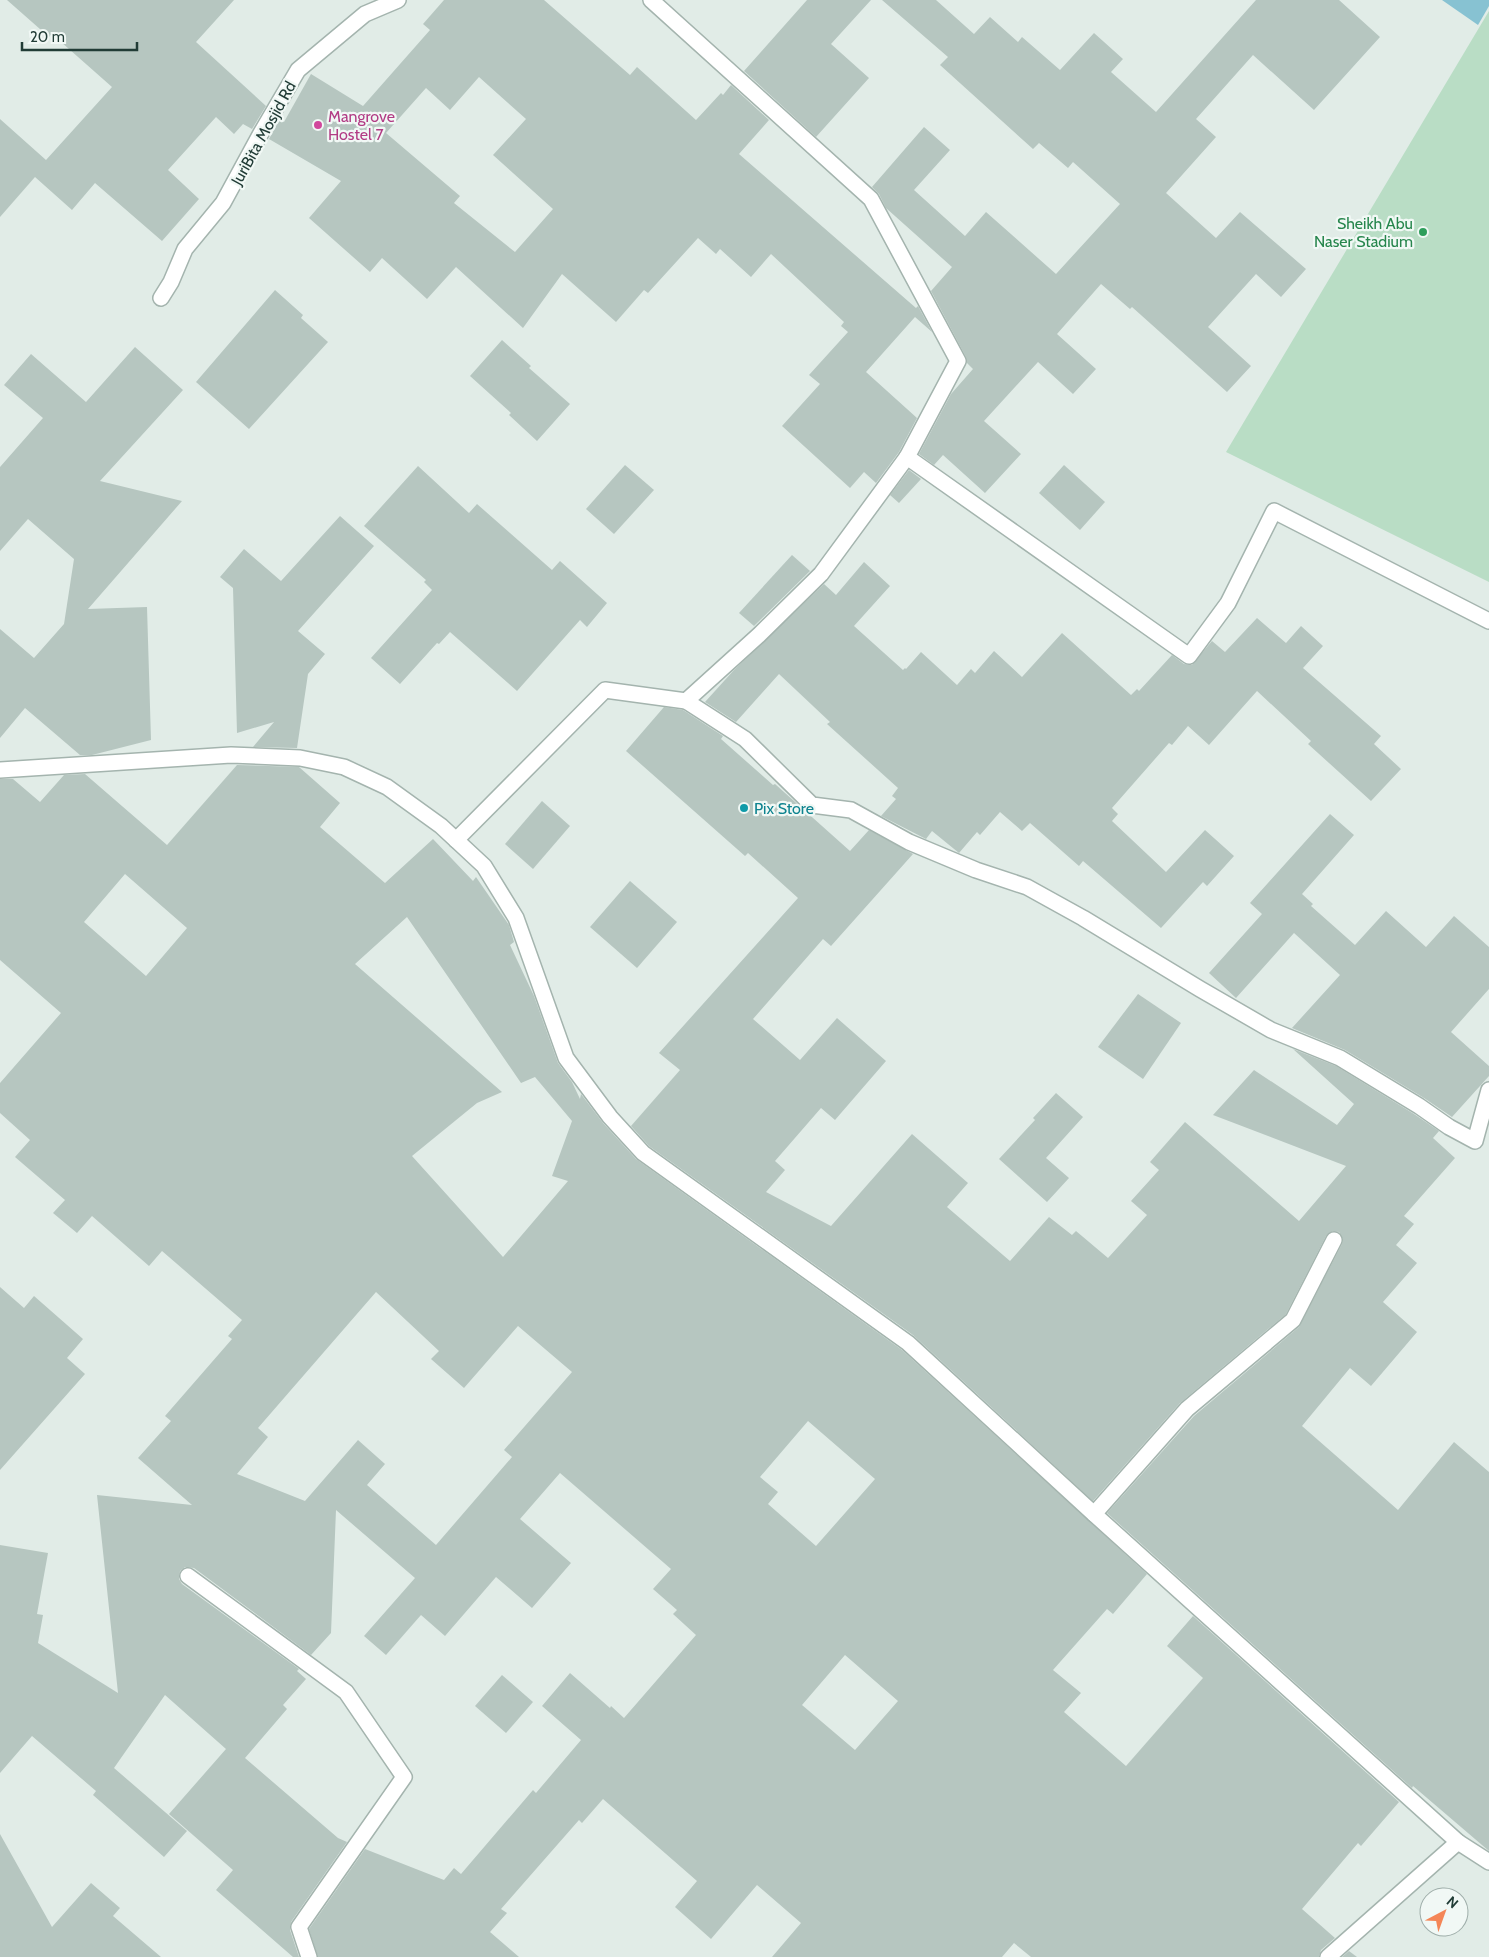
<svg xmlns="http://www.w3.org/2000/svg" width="1489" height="1957" viewBox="0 0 1489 1957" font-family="Cabin,sans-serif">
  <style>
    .green { fill: #b9ddc5 }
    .water { fill: #87c2d2 }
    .building { fill: #b6c6c0; fill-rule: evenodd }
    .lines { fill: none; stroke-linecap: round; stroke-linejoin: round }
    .minor-casing { stroke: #a4b4ae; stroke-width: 18 }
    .minor { stroke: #fff; stroke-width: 15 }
    .hotel-dot { fill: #d1479c; stroke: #f1f8f5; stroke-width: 2 }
    .leisure-dot { fill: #2e9e5b; stroke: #f1f8f5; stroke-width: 2 }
    .culture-dot { fill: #0f9aa8; stroke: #f1f8f5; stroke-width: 2 }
    .labels { text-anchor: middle; stroke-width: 4.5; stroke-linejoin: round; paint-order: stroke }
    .hotel-label { font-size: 16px; fill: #b23c85; stroke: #f1f8f5; text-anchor: start }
    .street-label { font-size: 16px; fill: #213c36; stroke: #f1f8f5 }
    .leisure-label { font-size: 16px; fill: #27864d; stroke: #f1f8f5; text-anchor: end }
    .culture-label { font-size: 16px; fill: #0d838f; stroke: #f1f8f5; text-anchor: start }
  </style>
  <rect width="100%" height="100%" fill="#e1ece7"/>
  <polygon class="green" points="1489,11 1489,582 1226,452"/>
  <polygon class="water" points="1442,0 1489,0 1489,6 1478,25"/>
  <g class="building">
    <polygon points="7,0 234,0 196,42 266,106 252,129 243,124 234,134 216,117 168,170 199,199 162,241 95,183 72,210 35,177 0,217 0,119 46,160 112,87 52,34 49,37"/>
    <path d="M 444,0 L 544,0 L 630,75 L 637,67 L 696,120 L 721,93 L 723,95 L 731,85 L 769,120 L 739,154 L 916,308 L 918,306 L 932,332 L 915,317 L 866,372 L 917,418 L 899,452 L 876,483 L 864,472 L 850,488 L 782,426 L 820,384 L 809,375 L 848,332 L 841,326 L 844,322 L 771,254 L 751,277 L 720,249 L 716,254 L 698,238 L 648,293 L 644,290 L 616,322 L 562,274 L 523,328 L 456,267 L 427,299 L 382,258 L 370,272 L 309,218 L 341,181 L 269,139 L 280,119 L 284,122 L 311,74 L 363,106 L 430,30 L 423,24 ZM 479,77 L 526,119 L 493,155 L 553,209 L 515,252 L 454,203 L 460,196 L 386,133 L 426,88 L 450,110 Z"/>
    <polygon points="807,0 871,0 831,44 869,78 816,137 744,71"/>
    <polygon points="882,0 936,0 974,34 990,17 1018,42 1022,37 1060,70 1094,33 1123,59 1111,72 1156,112 1256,0 1339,0 1380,37 1314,110 1253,55 1196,119 1216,137 1166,193 1216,238 1240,212 1306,269 1281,297 1256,274 1208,327 1251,366 1227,392 1132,307 1130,309 1101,284 1057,334 1096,369 1073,394 1038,362 984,421 1021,454 985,493 943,455 934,465 919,454 951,394 973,369 967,363 966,357 931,291 952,267 886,208 879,194 872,187 924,127 950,150 914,190 965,236 986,212 1056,274 1120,204 1073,162 1068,168 1039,143 1033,149 940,65 948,57"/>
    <polygon points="275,290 303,315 301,318 328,342 249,429 196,382"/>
    <polygon points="502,340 531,366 529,368 570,404 537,441 509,415 511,413 470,376"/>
    <polygon points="135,347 183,390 100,481 182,501 88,609 147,607 151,740 92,755 80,755 25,708 0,738 0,629 34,658 64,624 74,559 28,519 0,551 0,467 43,418 4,385 31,354 86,402"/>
    <polygon points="625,465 654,490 614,534 586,509"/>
    <polygon points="1064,465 1105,502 1080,530 1039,493"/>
    <polygon points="418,466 469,513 477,504 552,570 560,561 607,603 587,627 580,620 517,691 450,632 439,644 437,643 400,684 371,658 432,590 424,582 426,580 364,526"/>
    <polygon points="909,470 921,479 899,503 890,495"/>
    <polygon points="340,516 374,546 298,631 325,654 308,674 297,748 253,747 274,722 237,733 233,588 220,577 244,549 281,581"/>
    <polygon points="792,555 810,571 754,626 739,613"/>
    <polygon points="864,562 890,586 854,626 903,670 905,668 906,669 921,652 957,685 971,669 975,673 994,651 1022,677 1062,633 1131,695 1137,689 1139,691 1172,655 1184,664 1192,665 1212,641 1225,652 1257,618 1286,643 1301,626 1323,646 1303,668 1381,736 1374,744 1401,769 1371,801 1308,744 1311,741 1257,691 1209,745 1188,726 1172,745 1169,743 1112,808 1118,814 1112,821 1166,872 1205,830 1234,856 1207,886 1203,882 1161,928 1083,861 1079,866 1030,823 1022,831 1000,812 980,835 977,832 959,853 932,831 926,839 881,816 896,799 892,796 898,788 827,724 830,722 779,674 736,722 705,702 734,670 824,584 836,595"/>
    <polygon points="664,707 683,710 723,736 721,739 773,785 775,784 850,851 869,830 913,854 831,946 823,939 753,1019 800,1060 837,1018 886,1061 835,1120 821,1108 775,1161 785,1170 766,1192 831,1226 912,1134 968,1183 947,1207 1010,1261 1049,1217 1072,1235 1076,1231 1108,1258 1147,1215 1131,1201 1159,1170 1150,1162 1185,1122 1299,1221 1346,1166 1213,1115 1254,1070 1337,1125 1354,1104 1293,1049 1336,1066 1414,1114 1439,1131 1433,1138 1455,1158 1404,1216 1414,1224 1396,1245 1417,1263 1383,1302 1417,1332 1371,1386 1350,1368 1302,1426 1398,1510 1454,1442 1489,1472 1489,1851 1413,1786 1412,1788 1107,1513 1194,1416 1299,1327 1342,1244 1343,1239 1339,1232 1333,1231 1326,1236 1286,1314 1180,1403 1093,1501 913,1335 649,1146 631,1126 680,1070 659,1053 798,898 748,853 745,856 626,751"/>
    <path d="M 237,765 L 299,767 L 340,803 L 320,827 L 385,883 L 433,839 L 473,881 L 476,877 L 509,925 L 514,942 L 510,945 L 534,996 L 558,1063 L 572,1082 L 580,1099 L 581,1094 L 603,1123 L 636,1159 L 902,1350 L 1147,1574 L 1113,1614 L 1107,1609 L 1053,1670 L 1081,1693 L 1064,1712 L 1126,1766 L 1203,1678 L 1167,1646 L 1193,1616 L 1399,1802 L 1361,1846 L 1358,1843 L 1302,1909 L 1335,1938 L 1321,1950 L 1319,1957 L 1031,1957 L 1014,1943 L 1002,1957 L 772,1957 L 801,1923 L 757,1885 L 711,1939 L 675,1907 L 697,1881 L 603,1799 L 582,1823 L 579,1820 L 501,1909 L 507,1913 L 490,1932 L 519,1957 L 318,1957 L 309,1929 L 365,1849 L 444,1880 L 454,1868 L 461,1874 L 533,1790 L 536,1793 L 581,1740 L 542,1706 L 570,1673 L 610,1708 L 611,1706 L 624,1718 L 696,1635 L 673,1614 L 677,1610 L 653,1589 L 671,1569 L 560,1473 L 520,1519 L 571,1563 L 532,1608 L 496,1577 L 445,1636 L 421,1615 L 386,1655 L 364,1636 L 415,1578 L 336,1510 L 331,1633 L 311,1655 L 194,1568 L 185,1567 L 180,1571 L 179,1579 L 182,1584 L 299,1669 L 297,1671 L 306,1679 L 283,1705 L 287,1709 L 245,1758 L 338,1838 L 347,1842 L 291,1922 L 290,1930 L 299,1957 L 293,1957 L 216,1890 L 233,1870 L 169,1814 L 226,1749 L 165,1695 L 114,1768 L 187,1831 L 164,1857 L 93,1795 L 96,1791 L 32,1736 L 0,1773 L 0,1545 L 48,1553 L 37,1614 L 43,1615 L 38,1643 L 118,1693 L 97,1495 L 192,1505 L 138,1458 L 171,1421 L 165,1416 L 232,1339 L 228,1336 L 242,1320 L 162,1251 L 149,1266 L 92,1216 L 77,1233 L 53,1213 L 65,1200 L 15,1157 L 30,1140 L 0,1113 L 0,1083 L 61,1013 L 0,960 L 0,779 L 13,779 L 40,802 L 64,775 L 85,774 L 167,845 ZM 125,874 L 187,928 L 146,976 L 84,922 ZM 407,917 L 521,1083 L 535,1077 L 572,1121 L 552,1176 L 568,1181 L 503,1257 L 412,1156 L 477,1103 L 502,1092 L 355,964 ZM 376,1292 L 439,1351 L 431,1359 L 464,1388 L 518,1326 L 572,1372 L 504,1450 L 512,1457 L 436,1545 L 367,1485 L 385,1464 L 358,1440 L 305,1501 L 237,1474 L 268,1437 L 258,1428 ZM 808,1421 L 875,1479 L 816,1546 L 768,1504 L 778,1492 L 760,1477 ZM 845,1655 L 898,1701 L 855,1750 L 802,1705 Z"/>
    <polygon points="542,801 570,826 533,869 505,844"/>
    <polygon points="1330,814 1354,835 1302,894 1313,904 1311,906 1355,945 1386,911 1426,947 1454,916 1489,947 1489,989 1451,1032 1489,1066 1489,1076 1452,1117 1424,1098 1345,1050 1292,1028 1340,975 1294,933 1236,998 1209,973 1262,914 1250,903"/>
    <polygon points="630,881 677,922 637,968 590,927"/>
    <polygon points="1138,994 1181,1023 1143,1079 1098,1047"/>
    <polygon points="1056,1093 1083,1117 1046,1158 1069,1178 1047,1202 999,1159 1035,1120 1033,1118"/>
    <polygon points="0,1287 24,1308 34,1296 83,1339 67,1358 85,1374 0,1470"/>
    <polygon points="502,1675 533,1702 506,1733 475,1706"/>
    <polygon points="0,1834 52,1927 91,1883 120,1908 113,1916 161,1957 0,1957"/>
    <polygon points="1349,1951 1357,1957 1342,1957"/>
  </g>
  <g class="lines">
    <defs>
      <g id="minor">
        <polyline points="651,0 871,199 958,361 907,457 1189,656 1228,603 1274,511 1489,621"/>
        <polyline points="161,298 171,282 185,249 223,203 261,133 298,70 365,14 398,0"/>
        <polyline points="907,457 821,574 759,635 686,701 745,739 812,805 851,810 909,842 976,870 1027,887 1083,918 1200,989 1271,1030 1340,1058 1419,1106 1449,1127 1475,1141 1489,1090"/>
        <polyline points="0,770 231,755 300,758 344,767 387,787 441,826 484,866 516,918 566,1058 610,1117 643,1153 908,1343 1094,1514 1458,1842 1489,1862"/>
        <polyline points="456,840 605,690 686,701"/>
        <polyline points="1094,1514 1187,1409 1293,1320 1334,1240"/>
        <polyline points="188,1576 346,1692 404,1777 299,1927 309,1957"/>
        <polyline points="1328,1957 1458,1842"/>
      </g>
    </defs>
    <use href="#minor" class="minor-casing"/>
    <use href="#minor" class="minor"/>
  </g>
  <circle class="hotel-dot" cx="318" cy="125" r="5"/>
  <circle class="leisure-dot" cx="1423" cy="232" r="5"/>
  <circle class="culture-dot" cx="744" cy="808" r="5"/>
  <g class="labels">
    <g class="hotel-label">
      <text x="328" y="122">Mangrove<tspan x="328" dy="18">Hostel 7</tspan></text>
    </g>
    <g class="street-label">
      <text transform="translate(263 133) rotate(-61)" y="6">JuriBita Mosjid Rd</text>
    </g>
    <g class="leisure-label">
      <text x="1413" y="229">Sheikh Abu<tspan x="1413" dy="18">Naser Stadium</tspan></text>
    </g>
    <g class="culture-label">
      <text x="754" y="814">Pix Store</text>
    </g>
  </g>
  <g transform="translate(1444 1912) rotate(41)"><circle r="24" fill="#f1f8f5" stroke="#9eada9"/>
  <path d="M0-4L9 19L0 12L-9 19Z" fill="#f48657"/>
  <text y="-8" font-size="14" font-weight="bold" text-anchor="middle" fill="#213c36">N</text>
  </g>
  <path d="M22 42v8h115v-8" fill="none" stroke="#213c36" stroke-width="2.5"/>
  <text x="30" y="42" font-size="15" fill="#213c36" stroke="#f1f8f5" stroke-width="4" paint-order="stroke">20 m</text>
</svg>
